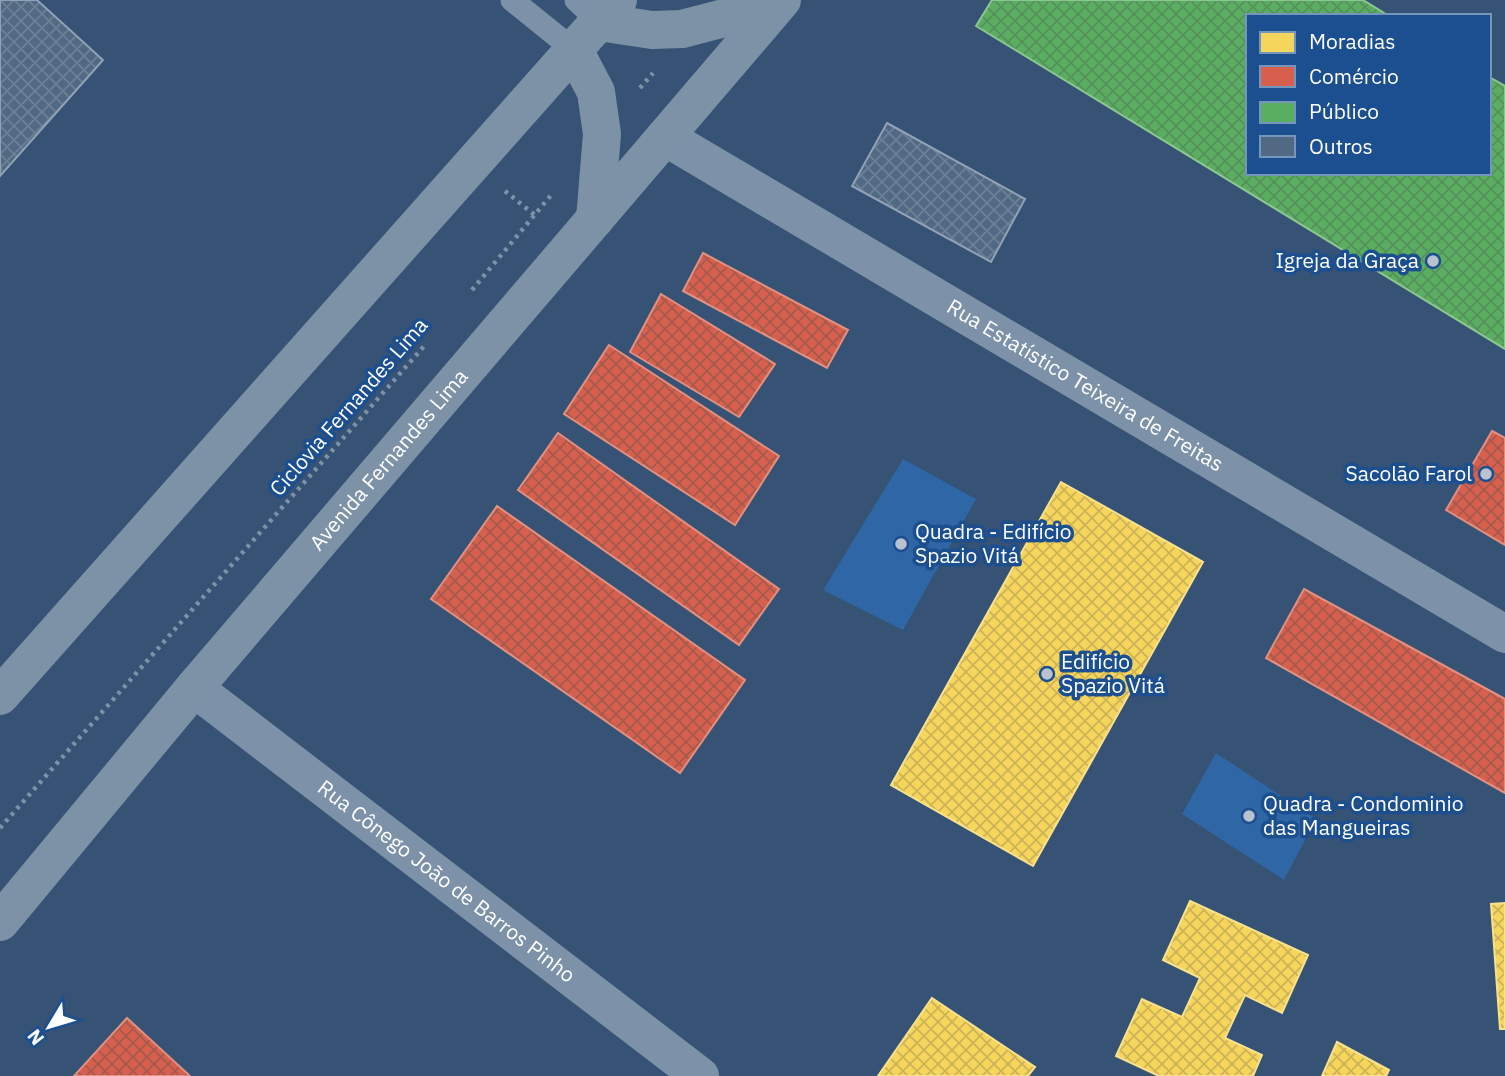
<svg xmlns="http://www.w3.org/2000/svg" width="1505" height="1076" viewBox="0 0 1505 1076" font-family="'IBM Plex Sans',sans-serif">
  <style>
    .green { fill: #2f66a5 }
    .homes { fill: url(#homes-cross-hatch); stroke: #f9e28d; stroke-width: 2 }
    .shops { fill: url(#shops-cross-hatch); stroke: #e29082; stroke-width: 2 }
    .public { fill: url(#public-cross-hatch); stroke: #8cc690; stroke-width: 2 }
    .building { fill: url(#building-cross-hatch); stroke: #92a2b6; stroke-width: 2 }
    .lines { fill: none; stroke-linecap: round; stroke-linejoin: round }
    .path { stroke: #7d92a8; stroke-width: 4.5; stroke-dasharray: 3.5 5; stroke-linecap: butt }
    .lane { stroke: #7d92a8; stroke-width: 23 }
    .street { stroke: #7d92a8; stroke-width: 38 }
    .highway { stroke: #7e92a7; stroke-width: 38 }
    .poi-dot { fill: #b9c2ce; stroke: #1b4f8f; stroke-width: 2.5 }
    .labels { text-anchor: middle; stroke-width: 7; stroke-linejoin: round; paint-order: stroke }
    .poi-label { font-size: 21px; fill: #fff; stroke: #1b4f8f; text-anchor: start }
    .street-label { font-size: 21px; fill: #fff; stroke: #1b4f8f }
  </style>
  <defs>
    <pattern id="homes-cross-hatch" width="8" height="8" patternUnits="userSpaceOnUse" patternTransform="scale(1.75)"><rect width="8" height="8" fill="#f6d55c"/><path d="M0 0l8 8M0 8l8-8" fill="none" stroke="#ccb358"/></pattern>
    <pattern id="shops-cross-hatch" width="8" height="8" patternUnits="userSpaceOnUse" patternTransform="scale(1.75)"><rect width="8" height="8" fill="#d6604d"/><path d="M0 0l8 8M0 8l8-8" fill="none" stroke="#a6594d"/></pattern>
    <pattern id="public-cross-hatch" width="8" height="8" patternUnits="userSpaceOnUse" patternTransform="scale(1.75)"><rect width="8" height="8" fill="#5aae61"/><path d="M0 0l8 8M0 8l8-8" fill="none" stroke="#56915b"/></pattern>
    <pattern id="building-cross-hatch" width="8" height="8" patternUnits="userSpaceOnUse" patternTransform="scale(1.75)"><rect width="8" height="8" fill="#526984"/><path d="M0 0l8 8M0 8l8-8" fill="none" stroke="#6c8096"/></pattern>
  </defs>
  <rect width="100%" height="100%" fill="#365274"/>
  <g class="green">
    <polygon points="903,459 976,499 903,630 823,590"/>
    <polygon points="1216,753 1316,819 1284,880 1182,814"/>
  </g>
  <g class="homes">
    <polygon points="1061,482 1203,562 1033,866 891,785"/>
    <polygon points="1190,901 1308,955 1282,1013 1245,995 1225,1038 1262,1055 1253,1076 1159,1076 1116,1056 1142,999 1182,1017 1200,978 1163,960"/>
    <polygon points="1505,903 1505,1029 1500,1029 1491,904"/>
    <polygon points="932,998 1035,1067 1028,1076 878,1076"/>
    <polygon points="1337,1042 1389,1070 1386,1076 1322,1076"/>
  </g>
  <g class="shops">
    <polygon points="703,253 848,330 827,368 683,291"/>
    <polygon points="661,294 775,364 739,417 630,352"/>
    <polygon points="609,345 779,456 735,525 564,414"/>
    <polygon points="1492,431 1505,438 1505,545 1446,510"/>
    <polygon points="558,433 779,589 739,645 518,490"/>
    <polygon points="497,506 745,680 680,773 431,599"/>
    <polygon points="1304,589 1505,699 1505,793 1266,658"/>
    <polygon points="127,1018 190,1076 74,1076"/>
  </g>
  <polygon class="public" points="992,0 1363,0 1389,16 1248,16 1248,173 1489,173 1489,77 1505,86 1505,349 976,26"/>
  <g class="building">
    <polygon points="0,0 37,0 103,60 0,176"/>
    <polygon points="887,123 1025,199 991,262 852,186"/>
  </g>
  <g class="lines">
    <g class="path">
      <polyline points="640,88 653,73"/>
      <polyline points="505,191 536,216"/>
      <polyline points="472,290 552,194"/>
      <polyline points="0,828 426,344"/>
    </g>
    <g class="lane">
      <polyline points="512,0 574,50"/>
      <polyline points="576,0 599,22"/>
    </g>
    <g class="street">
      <path id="s1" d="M 665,137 L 1505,634"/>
      <path id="s2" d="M 194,688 L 700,1076"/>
    </g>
    <g class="highway">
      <polyline points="599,22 652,30 682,29 778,4"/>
      <polyline points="574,50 596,92 602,134 595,219"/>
      <polyline points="0,696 618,0"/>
      <path id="s3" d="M 0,922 L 194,688 L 782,0"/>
    </g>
  </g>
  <g class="poi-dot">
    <circle cx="1433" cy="261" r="7"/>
    <circle cx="1486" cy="474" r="7"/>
    <circle cx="901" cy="544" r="7"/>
    <circle cx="1047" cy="674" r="7"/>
    <circle cx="1249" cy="816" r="7"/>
  </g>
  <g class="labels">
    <g class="poi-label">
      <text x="1419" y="268" text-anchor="end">Igreja da Graça</text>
      <text x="1472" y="481" text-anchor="end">Sacolão Farol</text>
      <text x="915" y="539">Quadra - Edifício<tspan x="915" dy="24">Spazio Vitá</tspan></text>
      <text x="1061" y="669">Edifício<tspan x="1061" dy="24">Spazio Vitá</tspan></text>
      <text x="1263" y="811">Quadra - Condominio<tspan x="1263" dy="24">das Mangueiras</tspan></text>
    </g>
    <g class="street-label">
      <text dy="7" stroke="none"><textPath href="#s1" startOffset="488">Rua Estatístico Teixeira de Freitas</textPath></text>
      <text transform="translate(349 407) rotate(-49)" y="7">Ciclovia Fernandes Lima</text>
      <text dy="7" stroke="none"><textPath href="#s3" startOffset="604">Avenida Fernandes Lima</textPath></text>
      <text dy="7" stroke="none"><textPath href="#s2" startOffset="318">Rua Cônego João de Barros Pinho</textPath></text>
    </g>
  </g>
  <rect x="1246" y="14" width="245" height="161" fill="#1b4f8f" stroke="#7695bc" stroke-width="2"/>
  <rect x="1260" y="32" width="35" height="21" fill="#f6d55c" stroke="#7695bc" stroke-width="2"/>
  <text x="1309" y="49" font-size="21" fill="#ffffff">Moradias</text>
  <rect x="1260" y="66" width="35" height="21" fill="#d6604d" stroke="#7695bc" stroke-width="2"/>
  <text x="1309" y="84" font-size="21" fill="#ffffff">Comércio</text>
  <rect x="1260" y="102" width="35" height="21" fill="#5aae61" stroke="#7695bc" stroke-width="2"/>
  <text x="1309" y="119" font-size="21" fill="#ffffff">Público</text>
  <rect x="1260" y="136" width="35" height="21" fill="#526984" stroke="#7695bc" stroke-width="2"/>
  <text x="1309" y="154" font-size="21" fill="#ffffff">Outros</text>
  <g transform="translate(49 1027) rotate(232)" stroke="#1b4f8f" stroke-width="5" paint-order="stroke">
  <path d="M0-5L12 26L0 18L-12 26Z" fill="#ffffff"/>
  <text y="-10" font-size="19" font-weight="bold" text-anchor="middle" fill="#ffffff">N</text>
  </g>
</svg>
